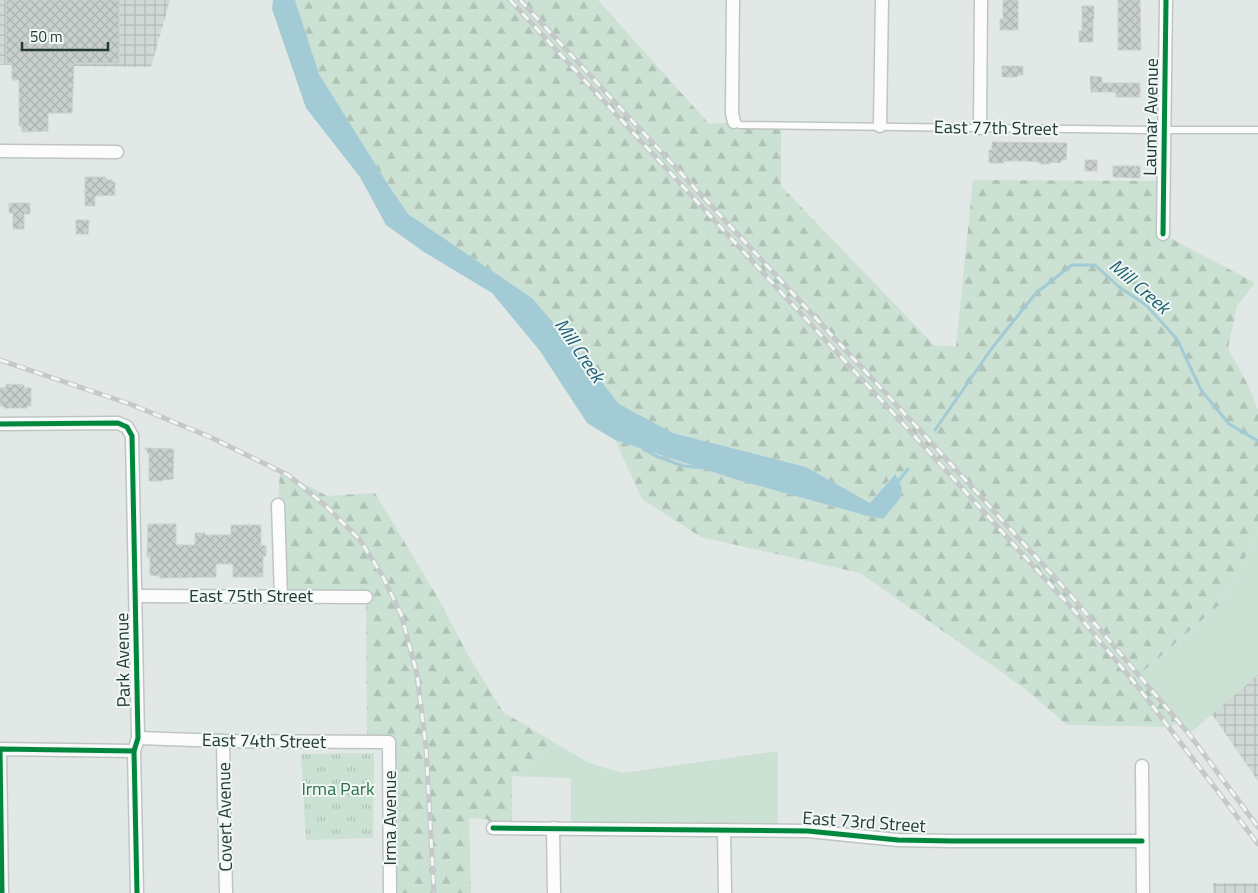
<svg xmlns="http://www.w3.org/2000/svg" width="1258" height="893" viewBox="0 0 1258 893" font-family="'Titillium Web',sans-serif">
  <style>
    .industrial { fill: url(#industrial-grid) }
    .grass { fill: #cbe1d3 }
    .forest { fill: url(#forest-firs) }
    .park { fill: url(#park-tufts) }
    .water { fill: #a3cbd6 }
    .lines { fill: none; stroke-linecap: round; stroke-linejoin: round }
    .stream { stroke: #a3cbd6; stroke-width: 3 }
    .building { fill: url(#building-cross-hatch); stroke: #cbd1ce }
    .lane-casing { stroke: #bfc5c2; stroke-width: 9 }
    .street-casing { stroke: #bfc5c2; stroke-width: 15 }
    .lane { stroke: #fbfcfb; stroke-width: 6 }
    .street { stroke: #fbfcfb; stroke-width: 12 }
    .rail-casing { stroke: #c6c9c9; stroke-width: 5 }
    .rail { stroke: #f0f7f4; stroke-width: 3; stroke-dasharray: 9; stroke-linecap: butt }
    .cycleway-casing { stroke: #f0f7f4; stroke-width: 8 }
    .cycleway { stroke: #00873e; stroke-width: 5 }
    .labels { text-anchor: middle; stroke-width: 4; stroke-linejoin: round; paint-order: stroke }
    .street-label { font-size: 18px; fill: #213a35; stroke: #f0f7f4 }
    .park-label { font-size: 18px; fill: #2c704b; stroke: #f0f7f4 }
    .water-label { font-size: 19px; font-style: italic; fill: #1d6074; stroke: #f0f7f4 }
  </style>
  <defs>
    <pattern id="industrial-grid" width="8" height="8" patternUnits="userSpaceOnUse" patternTransform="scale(1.25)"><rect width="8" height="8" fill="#d0d9d5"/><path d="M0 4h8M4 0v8" fill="none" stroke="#b2bbb7"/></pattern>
    <pattern id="forest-firs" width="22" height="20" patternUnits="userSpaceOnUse" patternTransform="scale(1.25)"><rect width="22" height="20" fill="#cbe1d3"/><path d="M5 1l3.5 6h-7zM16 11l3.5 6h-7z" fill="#aec2b6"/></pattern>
    <pattern id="park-tufts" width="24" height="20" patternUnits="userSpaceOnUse" patternTransform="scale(1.25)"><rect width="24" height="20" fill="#cbe1d3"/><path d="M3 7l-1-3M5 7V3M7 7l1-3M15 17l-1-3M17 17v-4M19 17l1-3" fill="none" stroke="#aec2b6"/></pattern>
    <pattern id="building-cross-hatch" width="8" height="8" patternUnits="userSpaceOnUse" patternTransform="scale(1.25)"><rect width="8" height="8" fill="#c9cfcd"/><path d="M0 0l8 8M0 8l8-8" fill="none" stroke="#acb2b1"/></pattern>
  </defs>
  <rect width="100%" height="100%" fill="#e2e8e5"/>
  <g class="industrial">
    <polygon points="0,0 170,0 151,67 0,65"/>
    <polygon points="1258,669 1258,781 1207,707"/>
    <rect x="1213" y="883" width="45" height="10"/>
  </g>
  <g class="grass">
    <polygon points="1258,533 1258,675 1189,734 1139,675 1220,604"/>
    <polygon points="555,743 589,763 623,773 778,751 778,831 571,828 571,778 512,776"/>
  </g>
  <g class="forest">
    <polygon points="295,0 598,0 709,124 734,122 781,126 781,186 934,345 956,347 973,180 1164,181 1163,234 1255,283 1237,306 1228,348 1249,387 1258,410 1258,533 1220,604 1139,675 1180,723 1169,727 1067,725 1024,688 860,573 701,537 642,499 615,440 734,479 868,516 883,519 900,499 902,489 894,474 870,503 806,467 673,433 619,404 570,342 532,298 408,214 389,186 319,74"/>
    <polygon points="280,471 327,496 375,493 438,598 468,655 503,712 555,743 512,776 512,828 493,828 487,819 469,818 471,893 390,893 389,743 367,742 366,597 281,597 278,505"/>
  </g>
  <polygon class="park" points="374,753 373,838 306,840 301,754"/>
  <polygon class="water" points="273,0 295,0 319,74 389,186 408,214 532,298 570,342 619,404 673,433 806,467 870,503 895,474 902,488 900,499 883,519 868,516 734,479 615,440 587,423 540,351 492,293 424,252 386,225 360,177 306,108 272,9"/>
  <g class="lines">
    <g class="stream">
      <polyline points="935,430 992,348 1036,293 1072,265 1095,265 1119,287 1146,305 1177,339 1201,390 1229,424 1258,441"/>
      <polyline points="643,449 656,456 683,466 704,468"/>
      <polyline points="897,483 908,469"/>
    </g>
  </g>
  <g class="building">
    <polygon points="6,0 119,0 119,63 74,63 72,113 48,113 48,131 22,132 22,126 19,126 19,80 12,80 12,63 6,63"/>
    <polygon points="1003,0 1018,0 1018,30 1000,30 1000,19 1003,19"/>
    <polygon points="1118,0 1140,0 1141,50 1118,50"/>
    <polygon points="1082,6 1094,6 1094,19 1093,19 1093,42 1079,42 1079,31 1082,31"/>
    <polygon points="1002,66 1023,66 1023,75 1019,75 1017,77 1002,77"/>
    <polygon points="1090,76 1102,77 1102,83 1140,83 1140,97 1116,97 1116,92 1091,92"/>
    <polygon points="992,142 1067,143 1066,160 1061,160 1061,163 1050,162 1050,164 1040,164 1040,162 1024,161 1004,161 1004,163 989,163 989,150 992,150"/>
    <rect x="1085" y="160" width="12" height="11"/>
    <polygon points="1113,166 1140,166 1140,178 1113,177"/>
    <polygon points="85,177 105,177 108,180 112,180 112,182 115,182 115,195 95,196 95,206 85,206"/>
    <polygon points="9,203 30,203 30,214 24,214 24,229 13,229 13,213 9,213"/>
    <polygon points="76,220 89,220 88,234 76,234"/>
    <polygon points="6,384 24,385 24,388 31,388 31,406 27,406 27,408 4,408 4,406 0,406 0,388 6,388"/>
    <polygon points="145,448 174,449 173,479 162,480 162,481 149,481 149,455"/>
    <polygon points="148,524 176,524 176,545 195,545 195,533 205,533 205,535 231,535 231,525 261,525 261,545 266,546 266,556 263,556 263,577 233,577 233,564 216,564 216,577 160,578 160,576 150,575 150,557 147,557"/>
  </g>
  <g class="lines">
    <defs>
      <polyline id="lane" points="734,122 740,125 1150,130 1258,130"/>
      <g id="street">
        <polyline points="733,0 732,113 734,122"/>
        <polyline points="880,126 882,0"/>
        <polyline points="980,128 981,0"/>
        <polyline points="0,151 117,152"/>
        <polyline points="1163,234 1166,0"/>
        <polyline points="0,424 118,423 127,427 132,436 138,738 134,751 137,893"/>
        <polyline points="278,505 281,597"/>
        <polyline points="136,596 366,597"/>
        <polyline points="138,738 223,741 389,742 390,893"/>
        <polyline points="223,741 226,893"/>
        <polyline points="1142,766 1143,893"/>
        <polyline points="493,828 808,831 898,840 952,841 1142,841"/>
        <polyline points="553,828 554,893"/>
        <polyline points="724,830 725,893"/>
        <polyline points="2,893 0,749 134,751"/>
      </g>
    </defs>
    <use href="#lane" class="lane-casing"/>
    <use href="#street" class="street-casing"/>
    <use href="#lane" class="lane"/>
    <use href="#street" class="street"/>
    <defs>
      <g id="rail">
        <polyline points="510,0 908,429 1079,616 1138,687 1258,844"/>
        <polyline points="520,0 917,427 1067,591 1189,734 1258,827"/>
        <polyline points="0,360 130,404 210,437 288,475 325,505 360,540 382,575 401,614 417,674 426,748 434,893"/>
      </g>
    </defs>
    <use href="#rail" class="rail-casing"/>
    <use href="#rail" class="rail"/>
    <defs>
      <g id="cycleway">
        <polyline points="1163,234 1166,0"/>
        <polyline points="0,424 118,423 127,427 132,436 138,738 134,751 137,893"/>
        <polyline points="493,828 808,831 898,840 952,841 1142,841"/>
        <polyline points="2,893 0,749 134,751"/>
      </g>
    </defs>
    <use href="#cycleway" class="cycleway-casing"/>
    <use href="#cycleway" class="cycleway"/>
  </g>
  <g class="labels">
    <g class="street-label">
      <text transform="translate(1151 117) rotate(-89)" y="6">Laumar Avenue</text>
      <text transform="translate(996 128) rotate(1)" y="6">East 77th Street</text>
      <text x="251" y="602">East 75th Street</text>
      <text transform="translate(123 660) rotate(-91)" y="6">Park Avenue</text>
      <text transform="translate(264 741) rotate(1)" y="6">East 74th Street</text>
      <text transform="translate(225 817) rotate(-91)" y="6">Covert Avenue</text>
      <text transform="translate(390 818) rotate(-90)" y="6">Irma Avenue</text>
      <text transform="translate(864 822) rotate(4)" y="6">East 73rd Street</text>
    </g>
    <g class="park-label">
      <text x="338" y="795">Irma Park</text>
    </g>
    <g class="water-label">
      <text transform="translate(1140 286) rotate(41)" y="7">Mill Creek</text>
      <text transform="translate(580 350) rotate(56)" y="7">Mill Creek</text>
    </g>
  </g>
  <path d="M22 42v8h86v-8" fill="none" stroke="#213a35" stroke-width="2.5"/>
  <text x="30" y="42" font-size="15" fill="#213a35" stroke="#f0f7f4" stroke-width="4" paint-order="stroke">50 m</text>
</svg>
